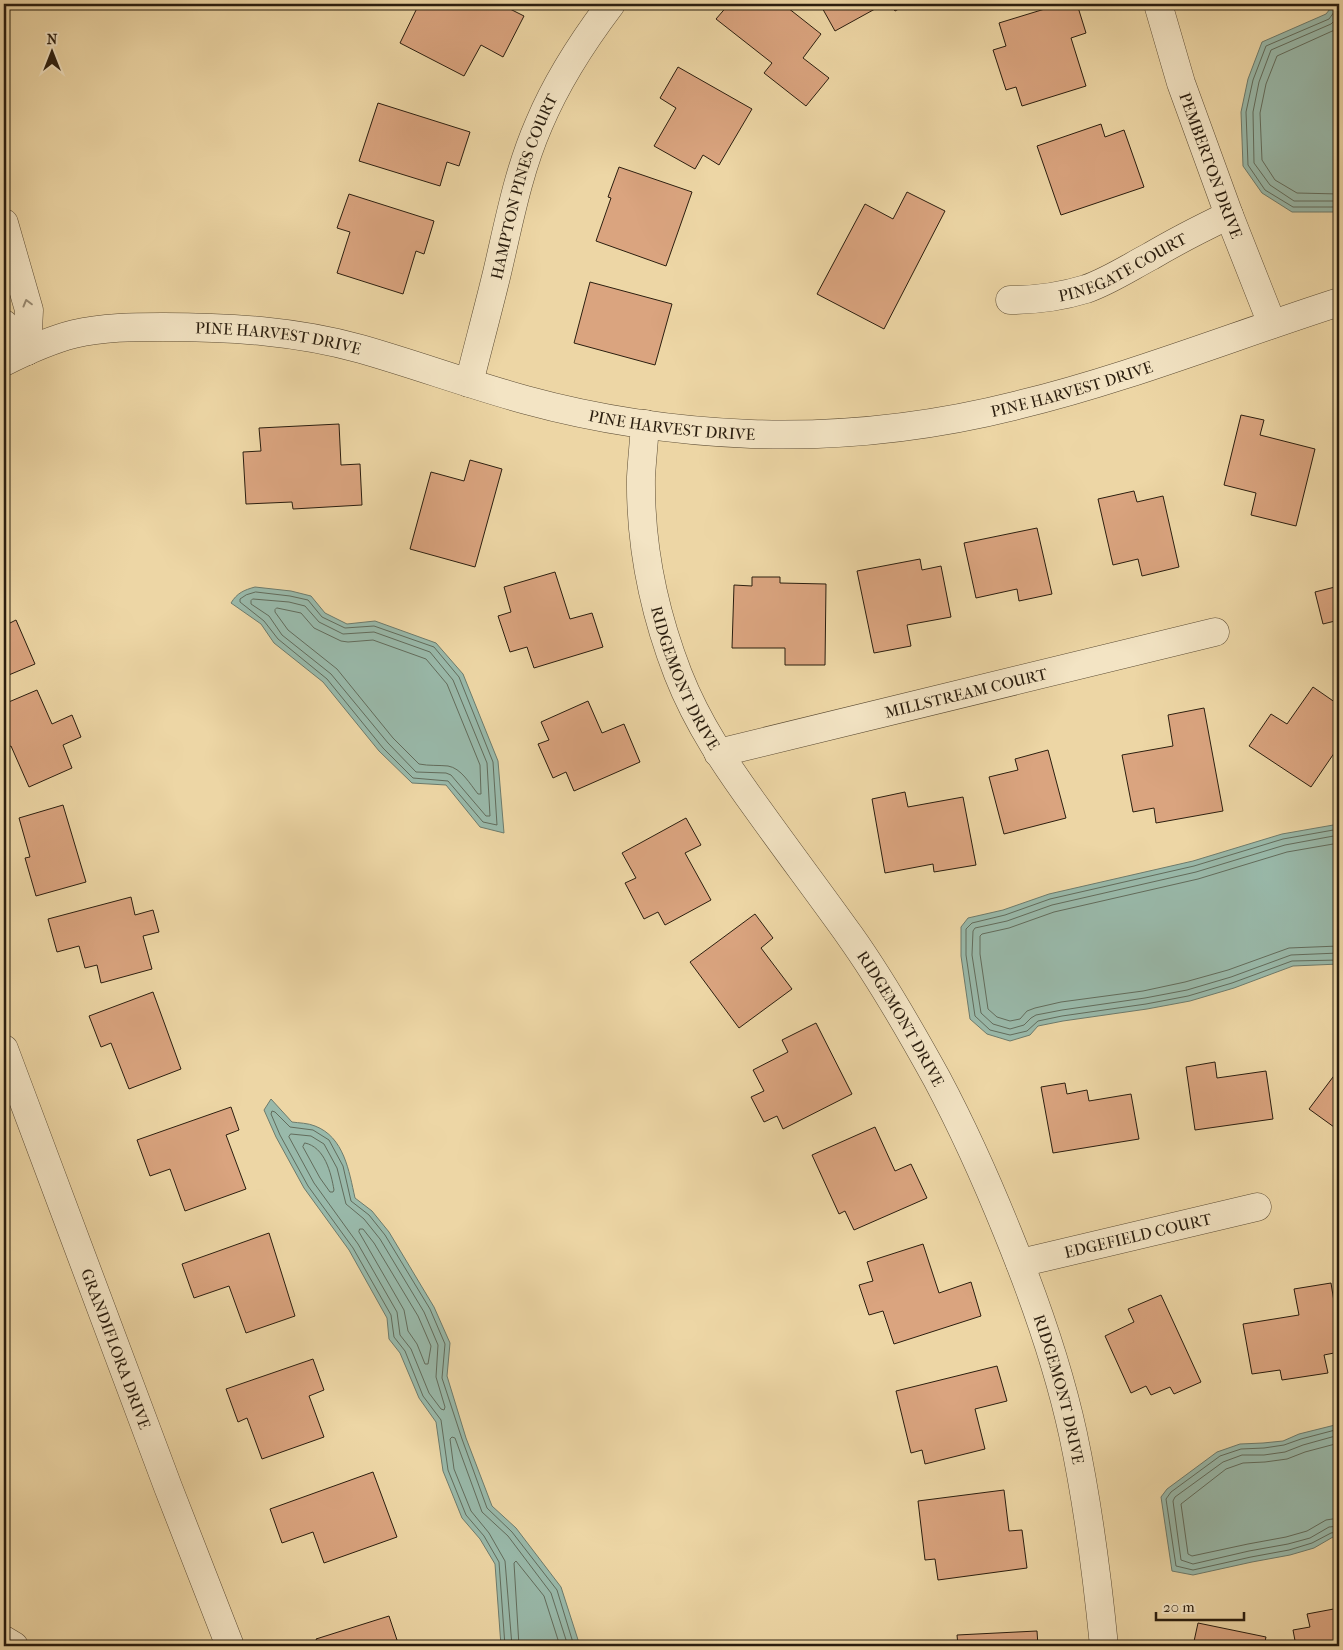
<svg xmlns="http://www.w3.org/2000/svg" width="1343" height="1650" viewBox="0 0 1343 1650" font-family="'IM FELL French Canon',serif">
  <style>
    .water { fill: #99b9aa; stroke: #6d7b6c }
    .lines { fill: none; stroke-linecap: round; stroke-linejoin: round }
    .shore { stroke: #626c5c; stroke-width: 1 }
    .building { fill: #daa47f; stroke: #2b1e0f }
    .minor-casing { stroke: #5c4c34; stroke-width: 29 }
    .minor { stroke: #f3e4c4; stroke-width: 28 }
    .oneway { stroke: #998b73 }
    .labels { text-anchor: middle; stroke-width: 4.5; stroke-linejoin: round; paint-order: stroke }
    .street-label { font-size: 16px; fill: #2b1e0f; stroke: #f3e4c4 }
  </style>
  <rect width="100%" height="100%" fill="#edd6a5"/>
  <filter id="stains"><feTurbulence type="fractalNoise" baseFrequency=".004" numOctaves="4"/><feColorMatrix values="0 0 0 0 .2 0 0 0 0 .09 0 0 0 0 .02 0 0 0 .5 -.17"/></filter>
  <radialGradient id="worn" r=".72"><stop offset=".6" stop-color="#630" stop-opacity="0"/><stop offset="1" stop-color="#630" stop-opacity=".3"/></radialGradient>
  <g class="water">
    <polygon points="1334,4 1339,4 1339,212 1292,212 1262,193 1243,166 1241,112 1248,79 1262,42 1326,14"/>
    <path d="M 255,587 L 291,591 L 311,596 L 325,613 L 347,624 L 375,621 L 436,643 L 463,674 L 498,761 L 504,833 L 480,827 L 446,785 L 412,783 L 379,751 L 323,682 L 274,643 L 261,624 L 231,603 C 237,593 244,590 255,587 Z"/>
    <polygon points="1339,824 1339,964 1293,966 1234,988 1190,1001 1147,1009 1063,1021 1038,1026 1030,1035 1010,1041 987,1034 970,1019 961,956 961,927 968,918 1003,910 1049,894 1193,861 1282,834"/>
    <path d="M 271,1099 L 292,1122 C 299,1123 308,1123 315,1126 C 344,1137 349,1171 355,1198 L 372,1211 L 389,1232 L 434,1307 L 450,1343 L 447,1376 L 466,1438 L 492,1506 L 516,1528 L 561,1587 L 580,1646 L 501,1646 L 495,1564 L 480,1539 L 462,1518 L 443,1471 L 436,1422 L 419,1398 L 400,1353 L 389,1339 L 387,1318 L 349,1250 L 304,1188 L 276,1137 L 264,1110 Z"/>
    <polygon points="1339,1424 1339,1537 1333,1537 1314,1548 1290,1555 1252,1562 1193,1575 1172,1571 1161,1497 1167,1489 1217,1452 1240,1444 1263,1443 1283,1441 1299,1434"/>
  </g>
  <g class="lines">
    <g class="shore">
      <polyline points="1338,4 1337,8 1329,19 1266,46 1253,80 1246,112 1248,165 1265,190 1293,207 1339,207"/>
      <polyline points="1339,16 1331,24 1271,50 1259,82 1253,112 1254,163 1270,185 1294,201 1339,201"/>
      <polyline points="1339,28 1277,56 1266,84 1260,113 1262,160 1275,180 1297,193 1339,194"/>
      <polygon points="256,592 290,596 308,600 322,617 345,628 374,626 434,647 459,677 493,762 497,825 483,822 448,781 413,778 383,748 327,679 278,639 264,621 240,602 240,599 246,595"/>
      <polygon points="253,599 289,602 305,606 319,622 343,634 374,632 430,652 453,680 487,763 490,816 486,816 451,775 446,773 416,772 388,743 331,674 282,635 269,616 251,604 251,601"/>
      <path d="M 277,608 L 301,613 L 314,628 L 341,641 L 348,642 L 373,640 L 426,659 L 447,684 L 480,765 L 481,794 L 478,794 C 470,784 461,768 448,766 C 439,765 429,766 419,764 L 393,738 L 337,669 L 288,630 L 275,612 L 275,610 Z"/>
      <polyline points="1339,829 1283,839 1194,866 1050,899 1005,915 972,923 966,929 966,955 975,1016 990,1030 1010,1035 1027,1031 1038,1021 1062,1016 1146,1004 1188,996 1232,983 1292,961 1339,960"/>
      <polyline points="1339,835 1285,845 1196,872 1052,905 1007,921 975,928 973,931 972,955 981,1013 993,1024 1010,1029 1024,1025 1031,1018 1036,1015 1062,1010 1145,998 1187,990 1231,977 1291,955 1339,953"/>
      <polyline points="1339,843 1287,852 1198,879 1054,912 1009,928 982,934 980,936 980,954 988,1009 997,1017 1010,1021 1020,1019 1027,1011 1035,1008 1061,1002 1143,991 1185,982 1228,970 1289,948 1339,946"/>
      <polygon points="291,1134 311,1136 324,1144 337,1168 346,1204 364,1219 380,1239 424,1312 438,1345 436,1377 445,1407 444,1410 441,1409 429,1393 411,1349 400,1335 397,1312 358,1244 314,1183 289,1137"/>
      <path d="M 305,1143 C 325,1147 331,1173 334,1190 L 333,1192 L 330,1192 L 320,1178 L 303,1147 Z"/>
      <polygon points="360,1229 363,1229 374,1243 418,1316 431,1346 428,1364 425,1364 417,1344 408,1331 404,1310 359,1232"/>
      <polyline points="1339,1429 1301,1439 1284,1445 1264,1448 1241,1449 1220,1456 1171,1492 1166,1499 1176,1566 1193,1570 1251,1557 1289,1550 1312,1543 1331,1533 1339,1532"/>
      <polyline points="1339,1435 1303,1445 1285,1452 1264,1455 1242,1455 1223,1462 1175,1497 1173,1501 1181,1560 1193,1564 1249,1551 1288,1544 1310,1538 1329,1527 1339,1526"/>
      <polyline points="1339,1443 1305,1452 1287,1459 1265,1462 1243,1463 1226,1469 1181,1504 1188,1554 1192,1556 1248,1544 1286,1537 1307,1531 1326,1520 1339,1518"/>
      <polyline points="505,1646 499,1562 484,1536 466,1515 448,1470 441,1420 423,1396 405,1351 394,1337 391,1315 353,1248 308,1186 280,1135 271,1114 272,1111 275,1112 290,1127 313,1130 329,1140 343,1166 351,1201 369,1215 385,1235 430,1309 445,1344 442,1378 462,1439 487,1508 512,1532 557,1590 574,1646"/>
      <polyline points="512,1646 505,1561 489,1533 471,1511 454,1469 450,1439 452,1437 455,1438 482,1512 508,1536 551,1593 568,1646"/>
      <polyline points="519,1646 514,1563 516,1561 544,1596 560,1646"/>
    </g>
  </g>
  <g class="building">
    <polygon points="419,4 500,4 524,16 503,57 481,45 464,76 400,43"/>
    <polygon points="729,4 783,4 821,34 803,58 829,78 806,106 764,73 772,63 716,19"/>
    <polygon points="820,4 884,4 835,31"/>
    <polygon points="890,4 908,4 895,11"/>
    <polygon points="1061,4 1077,4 1086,33 1071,38 1086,86 1022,106 1016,87 1006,90 993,50 1006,46 999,23"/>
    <polygon points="678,67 752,109 719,165 703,155 695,169 654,146 676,108 660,98"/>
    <polygon points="378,103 470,132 459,166 447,162 440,186 359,161"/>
    <polygon points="1101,124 1105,137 1124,130 1144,187 1061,215 1037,146"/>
    <polygon points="619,167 692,192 666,266 596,241 611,198 608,197"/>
    <polygon points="907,192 945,211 884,329 817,294 865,204 893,219"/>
    <polygon points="349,194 434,221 424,254 416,251 403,294 337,273 350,232 337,228"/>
    <polygon points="590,282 672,304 655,365 574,343"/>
    <polygon points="1241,415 1264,420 1260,435 1315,449 1296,526 1251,515 1256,493 1224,485"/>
    <polygon points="339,424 341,465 360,464 362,505 293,509 292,502 246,504 243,452 261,451 259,428"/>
    <polygon points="470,460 502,469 475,567 410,549 431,472 464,481"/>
    <polygon points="1134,491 1137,502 1163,496 1179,567 1142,576 1138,559 1113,565 1098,499"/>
    <polygon points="1037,528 1052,594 1019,601 1017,589 976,598 964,543"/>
    <polygon points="920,559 922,570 941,566 951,617 907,625 911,646 874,653 857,571"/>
    <polygon points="555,572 570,619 592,613 603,647 534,668 527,647 510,652 498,616 511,612 504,587"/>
    <polygon points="752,577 780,577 780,583 826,584 825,665 785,665 785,648 732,648 734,585 752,586"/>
    <polygon points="1339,586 1339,620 1323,624 1315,592"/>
    <polygon points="4,608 10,623 16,620 35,664 4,677"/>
    <polygon points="1313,687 1339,705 1339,746 1311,787 1249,746 1271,714 1287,724"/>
    <polygon points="37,690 52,724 72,715 81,737 63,745 72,768 29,787 11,746 4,749 4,704"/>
    <polygon points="588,701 602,733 624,724 640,762 574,791 566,772 553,778 538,744 549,740 541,722"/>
    <polygon points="1204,708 1223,811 1156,823 1154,808 1133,812 1122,755 1173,746 1168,715"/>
    <polygon points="1048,750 1066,818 1004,834 989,777 1018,770 1015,759"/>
    <polygon points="905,792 908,807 963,797 976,865 934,872 933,864 885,873 872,799"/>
    <polygon points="63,805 86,882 36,896 25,858 30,857 19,818"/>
    <polygon points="686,818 701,845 685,853 711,900 665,925 658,912 644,919 625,883 636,878 622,853"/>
    <polygon points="131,897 135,915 153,910 159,932 143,936 152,969 101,983 97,965 85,968 79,946 57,952 48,919"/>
    <polygon points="755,914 773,938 761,948 792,989 739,1028 690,962"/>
    <polygon points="153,992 181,1069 129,1089 111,1043 101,1047 89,1016"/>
    <polygon points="816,1023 852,1094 783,1129 777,1116 764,1122 751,1097 764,1091 753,1070 788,1052 782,1040"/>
    <polygon points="1215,1062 1217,1078 1266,1071 1273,1119 1195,1130 1186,1067"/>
    <polygon points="1339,1069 1339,1120 1334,1127 1309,1109"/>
    <polygon points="1065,1083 1067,1094 1087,1090 1089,1101 1131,1094 1139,1139 1053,1153 1041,1087"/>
    <polygon points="231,1107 239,1130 226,1135 246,1189 185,1211 170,1169 150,1176 137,1140"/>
    <polygon points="875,1127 895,1171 911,1164 927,1198 854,1230 845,1211 839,1214 812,1155"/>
    <polygon points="269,1233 295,1316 246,1333 229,1286 194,1298 182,1264"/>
    <polygon points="923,1244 939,1293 971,1282 981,1316 894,1344 883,1311 869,1315 859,1285 873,1281 867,1262"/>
    <polygon points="1331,1283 1339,1333 1339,1352 1324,1355 1328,1373 1282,1380 1280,1370 1252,1374 1243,1324 1299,1315 1294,1289"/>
    <polygon points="1161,1295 1201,1382 1174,1394 1170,1387 1151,1395 1146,1386 1131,1393 1105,1336 1134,1322 1128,1309"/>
    <polygon points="313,1359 324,1390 309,1396 324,1437 262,1459 247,1418 238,1422 226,1389"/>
    <polygon points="997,1366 1007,1401 975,1409 985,1449 925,1464 922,1450 911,1453 896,1391"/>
    <polygon points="373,1472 397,1537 324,1563 313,1532 282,1543 270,1509"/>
    <polygon points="1004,1490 1009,1531 1022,1530 1027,1568 938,1580 935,1559 925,1560 918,1501"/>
    <polygon points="1339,1608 1339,1646 1296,1646 1293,1630 1310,1627 1307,1614"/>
    <polygon points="389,1616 399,1646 319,1646 316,1639"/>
    <polygon points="1198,1623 1266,1637 1264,1646 1193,1646"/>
    <polygon points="1037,1631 1038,1646 958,1646 957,1635"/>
  </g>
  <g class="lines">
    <defs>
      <g id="minor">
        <path id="s1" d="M 1158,4 L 1181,83 L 1229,215 L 1272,324"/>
        <polyline points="4,223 29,310 27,351"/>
        <path id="s2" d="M 1010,300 C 1037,300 1060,297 1086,289 C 1109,281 1130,267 1151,256 C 1176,241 1202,228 1229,215"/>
        <polyline points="4,324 27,351"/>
        <path id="s3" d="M 4,362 C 26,351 50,340 74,334 C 103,327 134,327 163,327 C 230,327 297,331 361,349 C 417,365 471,385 526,400 C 599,420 676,431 751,434 C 840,437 931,427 1018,405 C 1126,379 1233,336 1339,302"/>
        <path id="s4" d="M 469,383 C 478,347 488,310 497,273 C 509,222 518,172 539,124 C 557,81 583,41 611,4"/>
        <path id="s5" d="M 645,424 C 644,442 642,459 641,477 C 640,544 654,612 678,674 C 698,725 727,767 759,811 C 789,853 820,894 850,936 C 882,981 910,1030 937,1079 C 963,1128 986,1179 1007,1231 C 1034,1297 1058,1365 1073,1434 C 1088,1504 1097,1575 1104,1646"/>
        <path id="s6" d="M 718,753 L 1215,632"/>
        <path id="s7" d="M 4,1049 L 168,1487 L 230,1646"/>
        <path id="s8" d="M 1020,1263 L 1257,1207"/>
        <polyline points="4,1640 14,1646"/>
      </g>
    </defs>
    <use href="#minor" class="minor-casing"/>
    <use href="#minor" class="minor"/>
  </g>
  <defs><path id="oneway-chevron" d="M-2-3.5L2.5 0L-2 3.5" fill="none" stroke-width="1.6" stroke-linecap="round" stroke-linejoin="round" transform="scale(1.25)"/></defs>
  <use class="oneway" href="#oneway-chevron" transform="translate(27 303) rotate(-105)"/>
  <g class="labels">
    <g class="street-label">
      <text dy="6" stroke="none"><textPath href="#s1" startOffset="170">PEMBERTON DRIVE</textPath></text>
      <text dy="6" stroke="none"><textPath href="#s4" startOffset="204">HAMPTON PINES COURT</textPath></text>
      <text dy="6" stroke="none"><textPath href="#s2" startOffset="119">PINEGATE COURT</textPath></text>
      <text dy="6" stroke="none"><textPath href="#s3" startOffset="281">PINE HARVEST DRIVE</textPath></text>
      <text dy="6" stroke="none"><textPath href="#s3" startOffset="1091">PINE HARVEST DRIVE</textPath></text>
      <text dy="6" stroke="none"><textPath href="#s3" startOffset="686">PINE HARVEST DRIVE</textPath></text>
      <text dy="6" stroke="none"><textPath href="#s5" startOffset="261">RIDGEMONT DRIVE</textPath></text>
      <text dy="6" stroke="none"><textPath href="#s6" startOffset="255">MILLSTREAM COURT</textPath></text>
      <text dy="6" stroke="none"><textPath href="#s5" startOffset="666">RIDGEMONT DRIVE</textPath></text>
      <text dy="6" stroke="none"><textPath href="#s8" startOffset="121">EDGEFIELD COURT</textPath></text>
      <text dy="6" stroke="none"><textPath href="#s7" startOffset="320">GRANDIFLORA DRIVE</textPath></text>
      <text dy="6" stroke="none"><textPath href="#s5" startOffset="1071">RIDGEMONT DRIVE</textPath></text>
    </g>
  </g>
  <rect width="1343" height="1650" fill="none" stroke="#edd6a5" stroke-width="20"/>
  <rect x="5" y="5" width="1333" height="1640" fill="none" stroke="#2b1e0f" stroke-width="2.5"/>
  <rect x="10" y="10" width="1323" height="1630" fill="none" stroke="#2b1e0f"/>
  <g transform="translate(52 52)" stroke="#f3e4c4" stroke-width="4" paint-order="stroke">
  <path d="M0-4L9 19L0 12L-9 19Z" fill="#2b1e0f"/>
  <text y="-8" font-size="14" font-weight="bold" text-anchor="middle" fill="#2b1e0f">N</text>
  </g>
  <path d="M1156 1612v8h88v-8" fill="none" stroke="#2b1e0f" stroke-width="2.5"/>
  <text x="1163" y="1612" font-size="15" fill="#2b1e0f" stroke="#f3e4c4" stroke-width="4" paint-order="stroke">20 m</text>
  <rect width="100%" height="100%" filter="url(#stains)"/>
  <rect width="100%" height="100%" fill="url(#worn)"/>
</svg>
